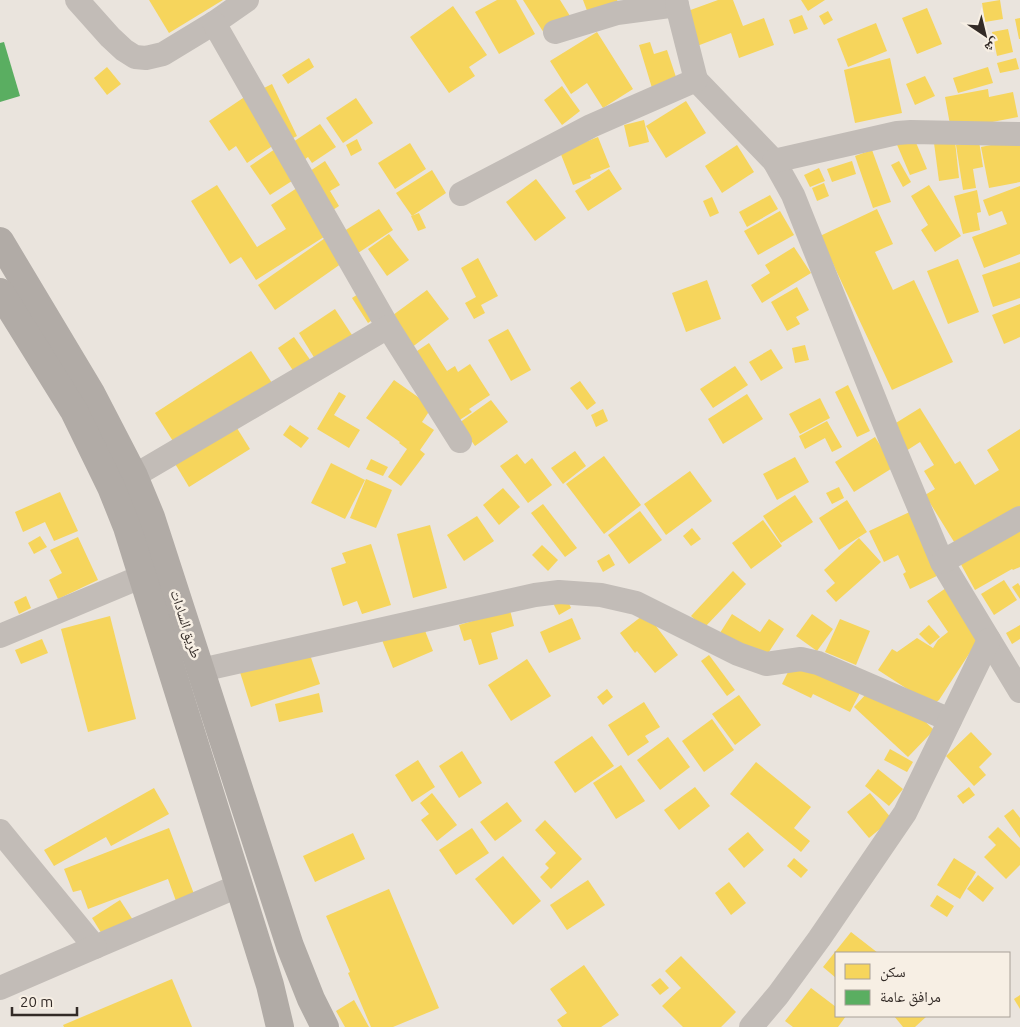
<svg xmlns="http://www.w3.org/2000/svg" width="1020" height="1027" viewBox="0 0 1020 1027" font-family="Ubuntu,'Noto Naskh Arabic',sans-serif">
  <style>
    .homes { fill: #f6d55c }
    .public { fill: #5aae61 }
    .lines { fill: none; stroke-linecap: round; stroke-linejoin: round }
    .minor { stroke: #c2bcb7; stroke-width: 24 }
    .major { stroke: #b1aba6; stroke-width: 28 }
    .labels { text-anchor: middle; stroke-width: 5; stroke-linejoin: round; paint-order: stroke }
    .street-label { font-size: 14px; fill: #322a26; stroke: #f7efe4 }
  </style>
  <rect width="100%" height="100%" fill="#eae4dd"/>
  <g class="homes">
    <polygon points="149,0 223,0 169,33"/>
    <polygon points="497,0 516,0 535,34 499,54 475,12"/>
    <polygon points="523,0 560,0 570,16 544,33"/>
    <polygon points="583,0 617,0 619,4 589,16"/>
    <polygon points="718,0 733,0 743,26 764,18 774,45 739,58 731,33 697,46 685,12"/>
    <polygon points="801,0 825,0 808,11"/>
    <polygon points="1000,0 1003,19 985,22 982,3"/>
    <polygon points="453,6 487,55 469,67 475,76 449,93 410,37"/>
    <polygon points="927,8 942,44 917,54 902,18"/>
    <polygon points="828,11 833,20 824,25 819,16"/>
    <polygon points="802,15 808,29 794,34 789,20"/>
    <polygon points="1020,18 1020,39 1019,39 1015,19"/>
    <polygon points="876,23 887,51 848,67 837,39"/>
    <polygon points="1008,29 1013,52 997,56 992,32"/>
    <polygon points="597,32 633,89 603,108 587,83 571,94 550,61"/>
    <polygon points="650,42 654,54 667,50 677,80 652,88 639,45"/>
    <polygon points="309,58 314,67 288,84 282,75"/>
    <polygon points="890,58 902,113 855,123 844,70"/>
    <polygon points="1016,58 1019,69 1000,73 997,63"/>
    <polygon points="107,67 121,84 107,95 94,78"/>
    <polygon points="988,67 993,83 958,93 953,78"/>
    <polygon points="925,76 935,96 915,105 906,84"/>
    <polygon points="272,84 297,136 287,141 262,89"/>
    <polygon points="562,86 580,111 562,125 544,100"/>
    <polygon points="988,89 989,97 1013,92 1018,117 951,130 945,97"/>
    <polygon points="246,96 277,143 247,163 236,146 229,151 209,121"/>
    <polygon points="356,98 373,123 343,143 326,118"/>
    <polygon points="686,101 706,133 666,158 646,126"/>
    <polygon points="644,120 649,142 629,147 624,125"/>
    <polygon points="320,124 336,147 312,163 308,157 296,166 284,148"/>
    <polygon points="912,133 927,169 910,175 895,140"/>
    <polygon points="598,137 610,167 590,175 591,178 573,185 560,152"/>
    <polygon points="357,139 362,150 351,156 346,145"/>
    <polygon points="1020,139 1020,182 989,188 981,147"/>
    <polygon points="955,141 959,178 939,181 934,143"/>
    <polygon points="979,141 983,167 973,169 976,188 963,190 956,145"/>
    <polygon points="410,143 426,169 395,189 378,163"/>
    <polygon points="737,145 754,172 722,193 705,166"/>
    <polygon points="275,149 295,179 270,195 250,166"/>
    <polygon points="872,150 891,202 873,208 855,156"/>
    <polygon points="325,161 340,185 330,191 339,206 330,212 307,173"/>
    <polygon points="852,161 856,174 832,182 827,169"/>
    <polygon points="899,161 911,182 903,187 891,165"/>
    <polygon points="819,168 825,181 810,187 804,175"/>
    <polygon points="609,169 622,189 588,211 575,191"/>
    <polygon points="432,170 446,193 412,216 396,193"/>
    <polygon points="536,179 566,218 535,241 506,202"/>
    <polygon points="824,183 829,196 817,201 812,188"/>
    <polygon points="217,185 257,247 286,229 271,205 297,188 327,235 256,280 241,257 230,264 191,201"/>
    <polygon points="929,185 961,236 935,252 921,230 928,225 911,196"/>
    <polygon points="1020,186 1020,254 984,268 972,237 1007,224 1002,211 989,216 983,200"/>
    <polygon points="977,190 981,212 977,213 980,230 963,234 954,196"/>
    <polygon points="770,195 778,209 747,227 739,212"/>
    <polygon points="712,197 719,213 710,217 703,201"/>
    <polygon points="379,209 393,230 355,255 341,233"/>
    <polygon points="877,209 893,244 875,252 893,290 914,280 953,362 892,390 820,236"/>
    <polygon points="780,211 794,235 758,255 744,231"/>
    <polygon points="419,213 426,228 418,231 411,216"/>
    <polygon points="389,234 409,260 387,276 368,249"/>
    <polygon points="328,236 345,261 275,310 258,285"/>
    <polygon points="794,247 811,273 762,303 751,285 770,273 765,265"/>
    <polygon points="478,258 498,296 481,305 485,313 474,319 465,303 476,297 461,268"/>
    <polygon points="958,259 979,312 948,324 927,271"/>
    <polygon points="1020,262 1020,298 993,307 982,275"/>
    <polygon points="707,280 721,319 686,332 672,293"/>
    <polygon points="797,287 809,310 796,317 800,324 787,331 771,302"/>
    <polygon points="427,290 449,319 411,348 389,318"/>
    <polygon points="363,291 378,316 368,323 352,298"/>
    <polygon points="1020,304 1020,337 1004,344 992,315"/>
    <polygon points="335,309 352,335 315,359 299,333"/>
    <polygon points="508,329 531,370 511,381 488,340"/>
    <polygon points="294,337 311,361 294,372 278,348"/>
    <polygon points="429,343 447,371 455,366 458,372 470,364 490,395 469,409 472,412 458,421 414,353"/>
    <polygon points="805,345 809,360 795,363 792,348"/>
    <polygon points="771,349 783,368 761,381 749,362"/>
    <polygon points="251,351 274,386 178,449 155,413"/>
    <polygon points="735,366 748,385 713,408 700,389"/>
    <polygon points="394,380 432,407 422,422 434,430 420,450 425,454 401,486 388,477 407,449 399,443 400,442 366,418"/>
    <polygon points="580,381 596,403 587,410 570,388"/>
    <polygon points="848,385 870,431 857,437 835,392"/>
    <polygon points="339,392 346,396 334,415 360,430 349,448 317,429"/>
    <polygon points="747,394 763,419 723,444 708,419"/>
    <polygon points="820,398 830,418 800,434 789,414"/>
    <polygon points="491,400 508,422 475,446 459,423"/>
    <polygon points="920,408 955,464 960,461 975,485 999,470 987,450 1020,429 1020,506 956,545 925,495 935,489 924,471 934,465 920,442 906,451 891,426"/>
    <polygon points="603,409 608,421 596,427 591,415"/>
    <polygon points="827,421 842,447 832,452 825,438 805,449 799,436"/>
    <polygon points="235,425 250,449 189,487 174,462"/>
    <polygon points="290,425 309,438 301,448 283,435"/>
    <polygon points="875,437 894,467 854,492 835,462"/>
    <polygon points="575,451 586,466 563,484 551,468"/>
    <polygon points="517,454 525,464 532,458 552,485 528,503 500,466"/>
    <polygon points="604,456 641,505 604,534 566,484"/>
    <polygon points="795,457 809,482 777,500 763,474"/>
    <polygon points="371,459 388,467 383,476 366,469"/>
    <polygon points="331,463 365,480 345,519 311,503"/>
    <polygon points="690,471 712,501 666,535 644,504"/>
    <polygon points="366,479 392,490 376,528 350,518"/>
    <polygon points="839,487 844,498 832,504 826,493"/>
    <polygon points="503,488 520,507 499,525 483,505"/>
    <polygon points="60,492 78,531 54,541 45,522 23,532 15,512"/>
    <polygon points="795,495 813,522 781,543 763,516"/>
    <polygon points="847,500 867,532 839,550 819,518"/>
    <polygon points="543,504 577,548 565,557 531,513"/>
    <polygon points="916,509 945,572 910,589 903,574 906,572 898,555 884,562 869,531"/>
    <polygon points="640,511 662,540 629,564 608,535"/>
    <polygon points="477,516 494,541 464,561 447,535"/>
    <polygon points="763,520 782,546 751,569 732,543"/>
    <polygon points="1020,524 1020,567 1013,570 1012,569 975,590 958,559"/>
    <polygon points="430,525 447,588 413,598 397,534"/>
    <polygon points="692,528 701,539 691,546 683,536"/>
    <polygon points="40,536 47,547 34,554 28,543"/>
    <polygon points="78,537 98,580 58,599 49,580 62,573 50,550"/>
    <polygon points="859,538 881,562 836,602 826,591 835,583 824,570"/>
    <polygon points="371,544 391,605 362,614 357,601 343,606 331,568 346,563 342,553"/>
    <polygon points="542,545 558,560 548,571 532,555"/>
    <polygon points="609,554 615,565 603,572 597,561"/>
    <polygon points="733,571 746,584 704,628 691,616"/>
    <polygon points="1004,580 1017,600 994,615 981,594"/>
    <polygon points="1018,583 1020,586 1020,599 1012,587"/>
    <polygon points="949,586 982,634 939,700 932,705 878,670 892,649 897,652 917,638 933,648 938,640 948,632 927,601"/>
    <polygon points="26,596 31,608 19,614 14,602"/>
    <polygon points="566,596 571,608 559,615 553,603"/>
    <polygon points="510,610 514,626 491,633 498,659 479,665 471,639 464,641 459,625"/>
    <polygon points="646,613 678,655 655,673 637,651 635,653 620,633"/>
    <polygon points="732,614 760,632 769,619 784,629 761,664 718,636"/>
    <polygon points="812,614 833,629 817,651 796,636"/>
    <polygon points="110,616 136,719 88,732 61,629"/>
    <polygon points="572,618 581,639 549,653 540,632"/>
    <polygon points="840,619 870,631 856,665 825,652"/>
    <polygon points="422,623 433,651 393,668 382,640"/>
    <polygon points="929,625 940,637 930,645 919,634"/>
    <polygon points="1020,625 1020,639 1012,644 1006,633"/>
    <polygon points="42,639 48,653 21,664 15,650"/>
    <polygon points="307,646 320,684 251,707 239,669"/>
    <polygon points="709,655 735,690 727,696 701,661"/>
    <polygon points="795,658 862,689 850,712 813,694 811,698 782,684"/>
    <polygon points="527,659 551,696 511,721 488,685"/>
    <polygon points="880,679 934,730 908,757 854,707"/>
    <polygon points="607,689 613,697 603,705 597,697"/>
    <polygon points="319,693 323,712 279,722 275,704"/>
    <polygon points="739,695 761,725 735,745 712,714"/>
    <polygon points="644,702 660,727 645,736 649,742 628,756 608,725"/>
    <polygon points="712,719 734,750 704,772 682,741"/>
    <polygon points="971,732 992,754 979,767 986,775 974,786 946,756"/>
    <polygon points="592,736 614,766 575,793 554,762"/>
    <polygon points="668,737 690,767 660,790 637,760"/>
    <polygon points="890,749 913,762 907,772 884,760"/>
    <polygon points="462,751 482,783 459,798 439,766"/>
    <polygon points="418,760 435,787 412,802 395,775"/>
    <polygon points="756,762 811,807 794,828 810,841 801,852 730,794"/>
    <polygon points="621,765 645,801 616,819 593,783"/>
    <polygon points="878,769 903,789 889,806 865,786"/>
    <polygon points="695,787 710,806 679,830 664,810"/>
    <polygon points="969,787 975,795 963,804 957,796"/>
    <polygon points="154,788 169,814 111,846 106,837 54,866 44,850"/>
    <polygon points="432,793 457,825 437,841 421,820 429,814 420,803"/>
    <polygon points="870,793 892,819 869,838 847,812"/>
    <polygon points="507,802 522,821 495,841 480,822"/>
    <polygon points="1013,809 1020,818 1020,838 1004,816"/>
    <polygon points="545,820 582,859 551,889 540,877 549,868 545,864 556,853 535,830"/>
    <polygon points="998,827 1020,848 1020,865 1006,879 984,857 996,845 988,837"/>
    <polygon points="169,828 194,894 176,901 168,879 88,909 81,890 73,892 64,869"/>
    <polygon points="472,828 489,853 456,875 439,850"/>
    <polygon points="748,832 764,850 744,868 728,849"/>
    <polygon points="353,833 365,859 315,882 303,856"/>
    <polygon points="503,856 541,901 513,925 475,879"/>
    <polygon points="794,858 808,870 801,878 787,866"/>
    <polygon points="954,858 976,872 960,899 937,885"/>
    <polygon points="978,875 994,888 983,902 967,889"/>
    <polygon points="588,880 605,905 567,930 550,905"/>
    <polygon points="729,882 746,903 731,915 715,893"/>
    <polygon points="389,889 439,1008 393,1027 371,1027 348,973 350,972 326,916"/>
    <polygon points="937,895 954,906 947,917 930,906"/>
    <polygon points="120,900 133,920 105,939 92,918"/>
    <polygon points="851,932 878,953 836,953 836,978 823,967"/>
    <polygon points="681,956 736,1012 721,1027 683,1027 662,1006 681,988 665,971"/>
    <polygon points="584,965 619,1015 601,1027 562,1027 557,1020 567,1013 550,989"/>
    <polygon points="660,978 669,988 660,995 651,985"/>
    <polygon points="172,979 192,1027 64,1027 63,1025"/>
    <polygon points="811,988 836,1007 836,1016 846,1016 838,1027 793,1027 785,1021"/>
    <polygon points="1020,995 1020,1009 1014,999"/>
    <polygon points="354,1000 369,1027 345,1027 336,1011"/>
    <polygon points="894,1016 927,1016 915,1027 903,1027"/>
  </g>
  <polygon class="public" points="4,42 20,96 0,102 0,43"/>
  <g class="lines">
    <g class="minor">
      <polyline points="77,0 110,37 124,50 135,57 146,58 163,54 214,23 247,0"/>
      <polyline points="214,23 388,327"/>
      <polyline points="555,32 617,13 677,5 676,0"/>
      <polyline points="696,80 774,161 793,195 890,438 942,562 1020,691"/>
      <polyline points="774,161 897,133 911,132 1020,134"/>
      <polyline points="461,194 591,126 696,80 677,5"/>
      <polyline points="134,476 388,327 460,441"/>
      <polyline points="942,562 1020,518"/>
      <polyline points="0,636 143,576"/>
      <polyline points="201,670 535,595 559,592 601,595 636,603 738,654 766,664 801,659 818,663 950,720"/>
      <polyline points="0,831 95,947 238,886"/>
      <polyline points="0,988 95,947"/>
      <polyline points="751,1027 778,995 819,939 905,813 989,640"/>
    </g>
    <g class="major">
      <polyline points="0,241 91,393 134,476 151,517 290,946 311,999 325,1027"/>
      <polyline points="0,292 74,411 111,487 127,527 270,985 280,1027"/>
    </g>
  </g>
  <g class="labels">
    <g class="street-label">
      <text transform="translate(186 624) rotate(72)" y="5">طريق السادات</text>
    </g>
  </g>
  <rect x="835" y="952" width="175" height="65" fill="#f7efe4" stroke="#a8a098"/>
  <rect x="845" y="964" width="25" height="15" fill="#f6d55c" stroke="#a8a098"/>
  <text x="880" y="977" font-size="15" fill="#322a26">سكن</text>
  <rect x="845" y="990" width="25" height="15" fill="#5aae61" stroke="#a8a098"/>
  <text x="880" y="1002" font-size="15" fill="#322a26">مرافق عامة</text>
  <g transform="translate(985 35) rotate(145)" stroke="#f7efe4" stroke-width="4" paint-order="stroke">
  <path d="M0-4L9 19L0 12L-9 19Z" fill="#322a26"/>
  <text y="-8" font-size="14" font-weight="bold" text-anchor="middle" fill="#322a26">ش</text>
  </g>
  <path d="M12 1007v8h65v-8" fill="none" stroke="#322a26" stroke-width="2.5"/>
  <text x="20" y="1007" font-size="15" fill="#322a26" stroke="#f7efe4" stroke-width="4" paint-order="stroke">20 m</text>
</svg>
